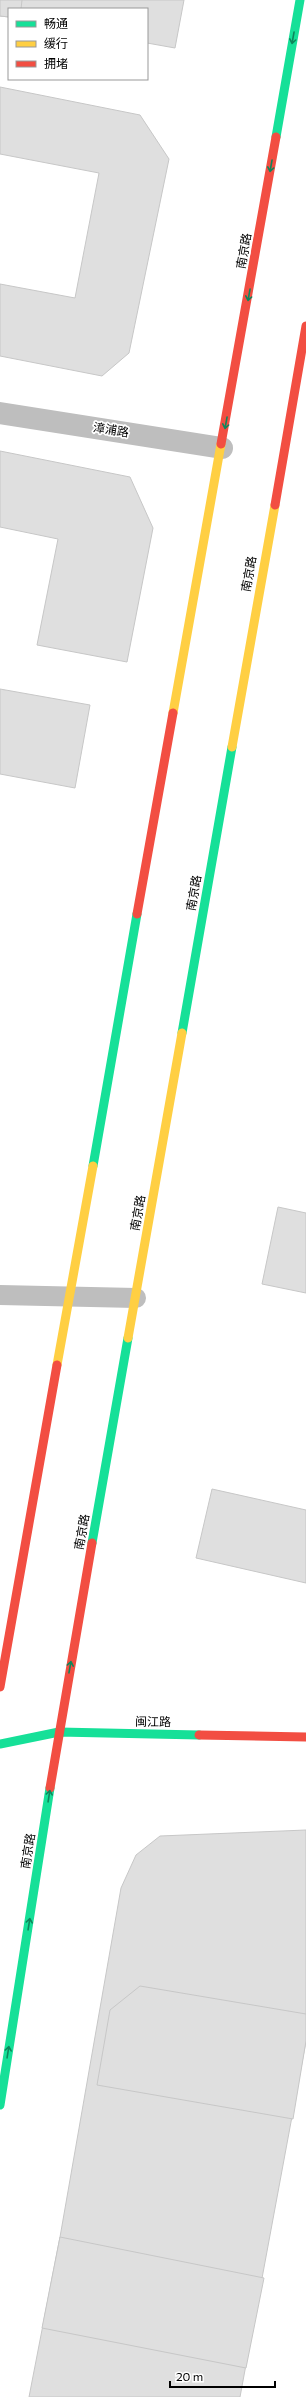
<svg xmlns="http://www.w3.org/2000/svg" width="306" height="2397" viewBox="0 0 306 2397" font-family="Commissioner,'Noto Sans SC',sans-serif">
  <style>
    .building { fill: #dfdfdf; stroke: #c7c7c7 }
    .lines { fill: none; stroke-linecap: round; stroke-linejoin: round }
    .lane { stroke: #bebebe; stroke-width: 20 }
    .street { stroke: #bebebe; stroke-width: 22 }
    .fast { stroke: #16e098; stroke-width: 9 }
    .slow { stroke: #ffcf43; stroke-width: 9 }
    .jam { stroke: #f24e42; stroke-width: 9 }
    .oneway { stroke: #0d865b }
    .labels { text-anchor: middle; stroke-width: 3.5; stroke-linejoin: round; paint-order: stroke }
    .street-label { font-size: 12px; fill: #000; stroke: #fff }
  </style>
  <rect width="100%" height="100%" fill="#fff"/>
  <g class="building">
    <polygon points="0,0 184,0 175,48 147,43 147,9 9,9 9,17 0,16"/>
    <polygon points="0,0 22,0 21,9 9,9 9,17 0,16"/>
    <polygon points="0,87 140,115 169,159 129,353 102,376 0,356 0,284 75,298 99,173 0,154"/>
    <polygon points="0,451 130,477 153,528 127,662 37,645 58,539 0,527"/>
    <polygon points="0,689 90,705 75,788 0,774"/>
    <polygon points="278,1207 306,1213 306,1293 262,1284"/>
    <polygon points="212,1489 306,1510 306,1583 196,1558"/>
    <polygon points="306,1830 306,2041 240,2397 29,2397 60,2237 121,1888 136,1855 160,1836"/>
    <polygon points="140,1986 306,2014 306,2041 293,2119 97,2085 110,2010"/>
    <polygon points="60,2237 264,2278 246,2368 42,2328"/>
  </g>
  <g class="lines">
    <polyline class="lane" points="0,1295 136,1298"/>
    <polyline class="street" points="0,413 222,448"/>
    <g class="fast">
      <polyline points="276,137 300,0"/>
      <polyline points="182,1033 232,747"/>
      <polyline points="93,1166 137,914"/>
      <polyline points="92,1543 128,1338"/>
      <polyline points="0,1744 59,1732 199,1735"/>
      <polyline points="0,2105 50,1788"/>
    </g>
    <g class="slow">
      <polyline points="173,713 221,444"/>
      <polyline points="232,747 275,505"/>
      <polyline points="128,1338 182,1033"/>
      <polyline points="57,1365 93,1166"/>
    </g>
    <g class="jam">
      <polyline points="221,444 276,137"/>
      <polyline points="275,505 306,326"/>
      <polyline points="137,914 173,713"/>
      <polyline points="0,1687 57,1365"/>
      <polyline points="199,1735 306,1737"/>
      <polyline points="50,1788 92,1543"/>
    </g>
  </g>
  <defs><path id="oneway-shaft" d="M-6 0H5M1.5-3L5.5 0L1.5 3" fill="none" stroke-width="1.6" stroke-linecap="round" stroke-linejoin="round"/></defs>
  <g class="oneway">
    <use href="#oneway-shaft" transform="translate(293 38) rotate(100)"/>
    <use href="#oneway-shaft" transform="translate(271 166) rotate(100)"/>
    <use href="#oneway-shaft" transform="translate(249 295) rotate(100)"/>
    <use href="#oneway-shaft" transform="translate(226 423) rotate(100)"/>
    <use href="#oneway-shaft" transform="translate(70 1667) rotate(-80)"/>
    <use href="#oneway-shaft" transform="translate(49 1796) rotate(-81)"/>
    <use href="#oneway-shaft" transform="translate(29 1924) rotate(-81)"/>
    <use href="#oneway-shaft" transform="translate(8 2052) rotate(-81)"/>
  </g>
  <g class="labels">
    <g class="street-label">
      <text transform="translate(244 251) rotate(-80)" y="4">南京路</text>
      <text transform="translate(111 430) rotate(9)" y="4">漳浦路</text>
      <text transform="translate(249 574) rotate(-80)" y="4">南京路</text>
      <text transform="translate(194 893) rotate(-80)" y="4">南京路</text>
      <text transform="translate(138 1213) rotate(-80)" y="4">南京路</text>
      <text transform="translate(82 1532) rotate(-80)" y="4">南京路</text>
      <text transform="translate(153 1722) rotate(1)" y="4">闽江路</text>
      <text transform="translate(28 1851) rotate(-81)" y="4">南京路</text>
    </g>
  </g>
  <rect x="8" y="8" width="140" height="72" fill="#ffffff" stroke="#999999"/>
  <rect x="16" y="21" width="20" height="6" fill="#16e098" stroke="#999999"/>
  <text x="44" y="28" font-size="12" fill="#000000">畅通</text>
  <rect x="16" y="41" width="20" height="6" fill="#ffcf43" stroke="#999999"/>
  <text x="44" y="48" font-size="12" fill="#000000">缓行</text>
  <rect x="16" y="61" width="20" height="6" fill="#f24e42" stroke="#999999"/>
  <text x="44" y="68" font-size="12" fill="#000000">拥堵</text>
  <path d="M170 2381v6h105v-6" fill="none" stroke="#000000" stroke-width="2"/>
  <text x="176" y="2381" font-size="12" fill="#000000" stroke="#ffffff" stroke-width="3" paint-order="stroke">20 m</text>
</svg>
